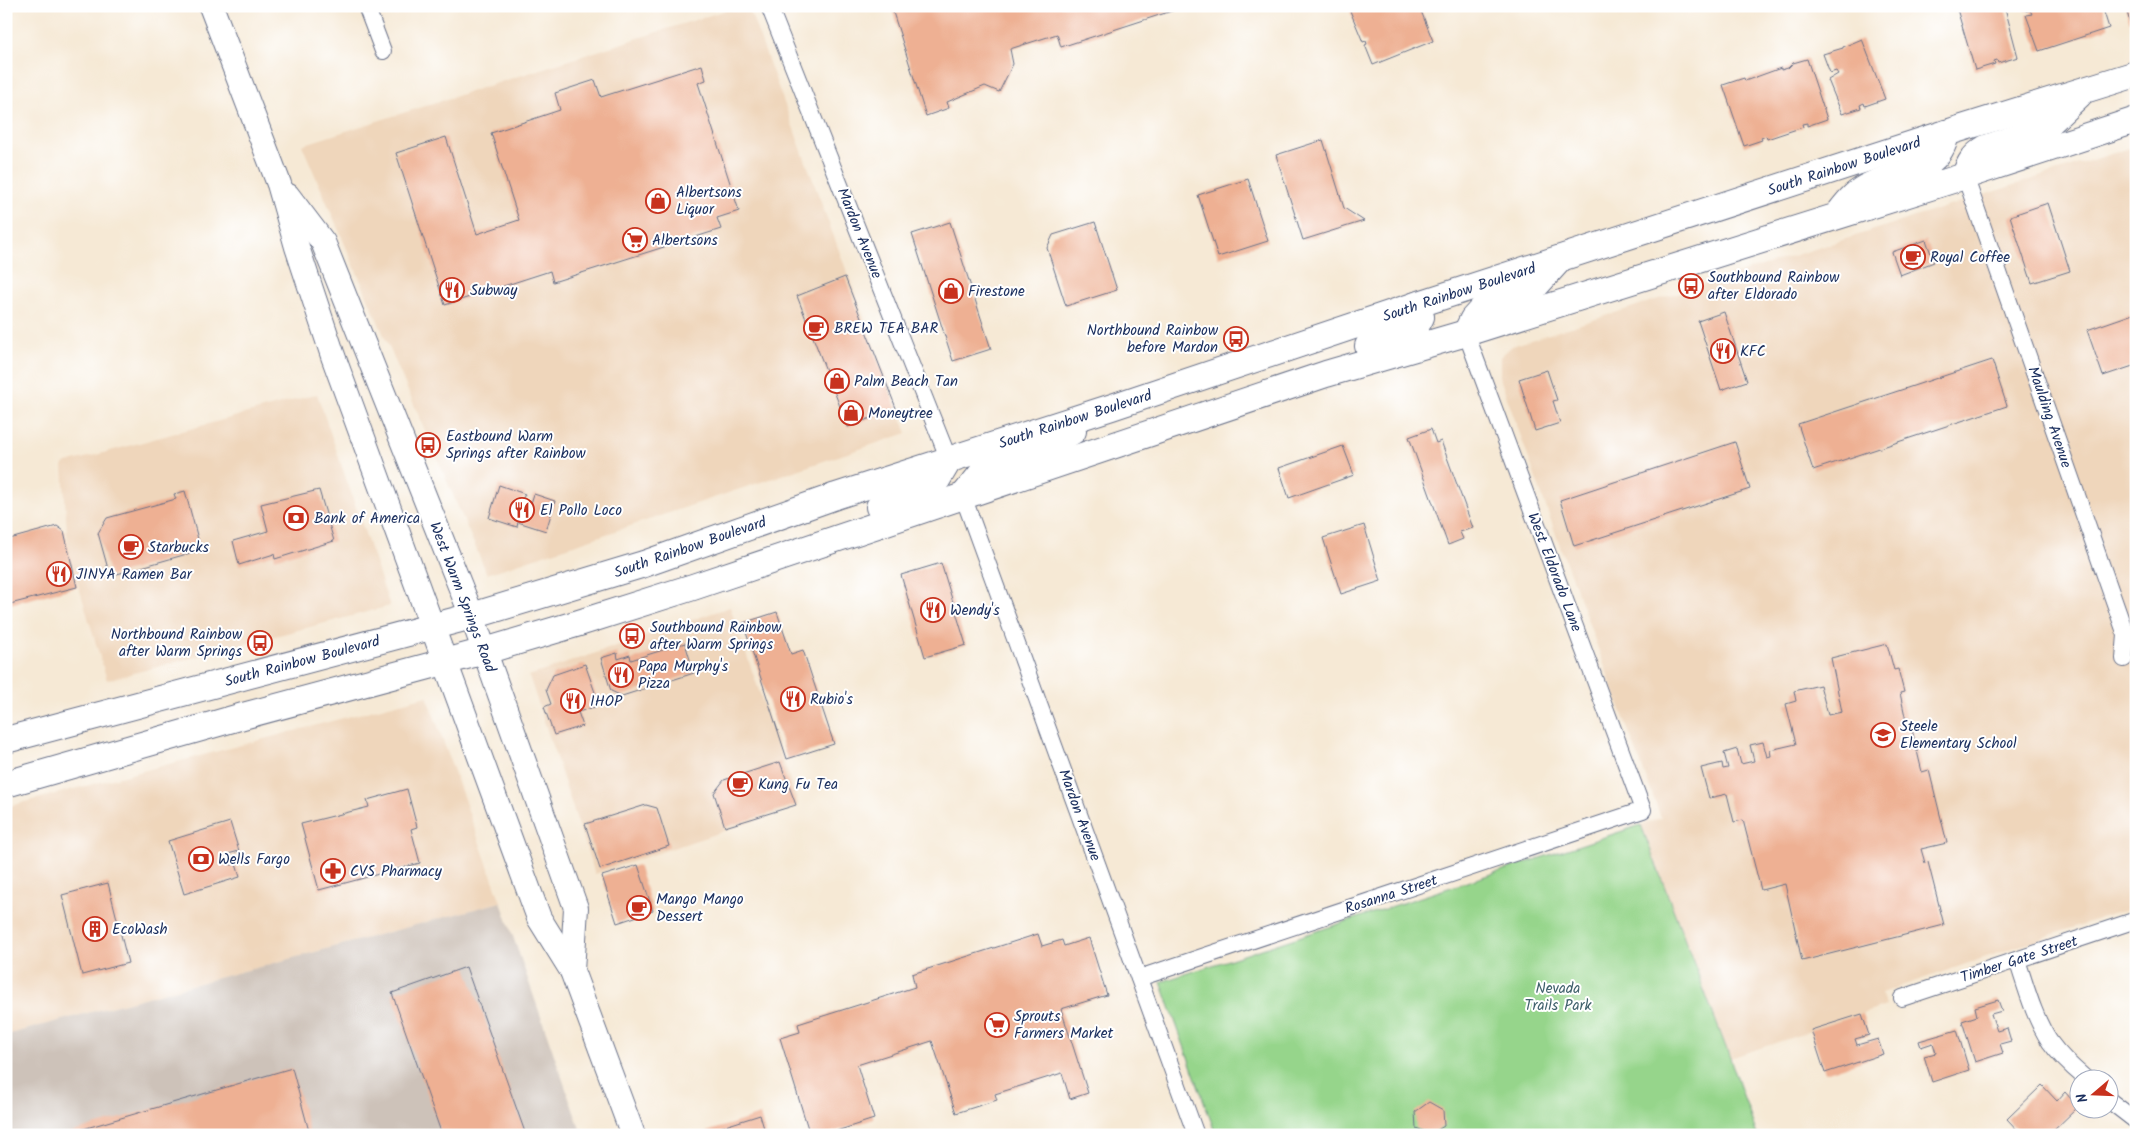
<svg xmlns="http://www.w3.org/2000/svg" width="2142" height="1141" viewBox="0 0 2142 1141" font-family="Kalam,sans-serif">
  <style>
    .built { fill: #efd6bb }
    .industrial { fill: #cdc2b9 }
    .green { fill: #96d58b; stroke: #588274 }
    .building { fill: #eeb093 }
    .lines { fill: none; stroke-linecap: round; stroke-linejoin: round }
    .minor-casing { stroke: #687088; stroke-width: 18 }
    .secondary-casing { stroke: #687088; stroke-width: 26 }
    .primary-casing { stroke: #687088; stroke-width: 28 }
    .minor { stroke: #fff; stroke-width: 16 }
    .secondary { stroke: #fff; stroke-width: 24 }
    .primary { stroke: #fff; stroke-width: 26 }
    .labels { text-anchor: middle; stroke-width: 4; stroke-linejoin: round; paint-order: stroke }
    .street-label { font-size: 15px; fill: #1b2f5e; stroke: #fff }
    .poi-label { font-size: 15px; fill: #1b2f5e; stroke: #fff; text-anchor: start }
    .park-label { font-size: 15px; fill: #40616c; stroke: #fff }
  </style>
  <rect width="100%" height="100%" fill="#fff"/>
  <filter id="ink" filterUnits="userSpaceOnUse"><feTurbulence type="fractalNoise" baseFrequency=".02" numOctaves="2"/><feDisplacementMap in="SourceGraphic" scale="10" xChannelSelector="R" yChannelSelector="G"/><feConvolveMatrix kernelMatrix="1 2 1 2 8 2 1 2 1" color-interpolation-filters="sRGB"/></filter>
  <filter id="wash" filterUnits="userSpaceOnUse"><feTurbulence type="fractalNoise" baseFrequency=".0096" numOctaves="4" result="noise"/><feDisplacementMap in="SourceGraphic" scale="20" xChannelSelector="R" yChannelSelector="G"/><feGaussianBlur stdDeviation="1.12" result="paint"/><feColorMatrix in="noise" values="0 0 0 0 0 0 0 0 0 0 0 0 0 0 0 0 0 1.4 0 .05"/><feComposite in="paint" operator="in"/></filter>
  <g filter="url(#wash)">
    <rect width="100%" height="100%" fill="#f6e9d5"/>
    <g class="built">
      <polygon points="739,6 748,6 907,433 487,574 302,145"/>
      <polygon points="2136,146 2136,906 1881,993 1886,1006 1730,1058 1641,825 1661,818 1564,557 1500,378 1500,357 1512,346"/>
      <polygon points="317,394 390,606 107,680 68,551 63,464"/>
      <polygon points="730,607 799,806 595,874 529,676"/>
      <polygon points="427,696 501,902 6,1035 6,807"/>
    </g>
    <polygon class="industrial" points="501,902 582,1135 6,1135 6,1035"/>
    <polygon class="green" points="1641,825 1730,1058 1757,1135 1216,1135 1161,982"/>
    <g id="blocks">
      <g class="building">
        <polygon points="891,6 1184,6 1184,7 1061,47 1057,34 1010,49 1013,64 999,92 985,86 947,102 949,108 926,116"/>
        <polygon points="1348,6 1419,6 1433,41 1373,65 1365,45 1367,44 1366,41 1363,42"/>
        <polygon points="1965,6 2000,6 2001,9 2005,8 2018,57 1998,63 1997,60 1994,61 1995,64 1975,70 1957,9"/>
        <polygon points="2024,6 2102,6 2109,28 2039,51 2026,15 2032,14 2030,10 2026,11"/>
        <polygon points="2125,6 2136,6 2136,20 2130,22"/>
        <polygon points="1862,39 1885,99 1865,106 1864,103 1860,105 1861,108 1842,114 1828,80 1838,74 1836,71 1830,73 1823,54 1843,48 1843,47"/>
        <polygon points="1807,59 1827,119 1807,126 1807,123 1802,124 1803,127 1767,139 1766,136 1761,138 1762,140 1744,146 1723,85 1744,78 1745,81 1781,68 1781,70 1788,68 1793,63"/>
        <polygon points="702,65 706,80 698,83 739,211 717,218 721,229 553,282 550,271 445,305 396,153 446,137 477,234 519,220 491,133 560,110 555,93 595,80 601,97"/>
        <polygon points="1323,140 1344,208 1364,221 1303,240 1276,155"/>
        <polygon points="1248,179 1268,241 1218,257 1198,195"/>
        <polygon points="2048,203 2070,271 2032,283 2010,216"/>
        <polygon points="950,222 991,349 953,361 912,234"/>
        <polygon points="1095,222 1117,290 1066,306 1047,248 1053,235"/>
        <polygon points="1926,240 1934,262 1900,275 1892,252"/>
        <polygon points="845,277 896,408 848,427 797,296"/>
        <polygon points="1724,312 1747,381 1721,390 1698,321"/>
        <polygon points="2136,313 2136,365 2103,376 2087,330"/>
        <polygon points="1992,360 2007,406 1813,470 1798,424"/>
        <polygon points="1547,370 1557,400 1553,401 1560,423 1535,431 1519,379"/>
        <polygon points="1431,429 1436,443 1441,441 1473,528 1460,532 1463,539 1448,545 1409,437"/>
        <polygon points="1735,442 1750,489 1574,546 1560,500"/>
        <polygon points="1343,446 1354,475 1289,498 1279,468"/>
        <polygon points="499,485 525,494 522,500 531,503 534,494 555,501 546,531 518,522 517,527 489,518"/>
        <polygon points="319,490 334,541 275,559 274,554 239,565 233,541 268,531 261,504"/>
        <polygon points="185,491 201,550 110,576 98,533 107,518 176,499 174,494"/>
        <polygon points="1364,525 1381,581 1341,594 1323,538"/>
        <polygon points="57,526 64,531 77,587 6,605 6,540"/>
        <polygon points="941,563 966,645 925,657 901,575"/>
        <polygon points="777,612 791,654 803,650 834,744 787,759 743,623"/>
        <polygon points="685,643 694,673 622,696 611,691 601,658 617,653 618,659 630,655 631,660"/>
        <polygon points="1887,644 1894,670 1898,669 1904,692 1900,693 1906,721 1910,721 1922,772 1929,770 1947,843 1921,849 1925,863 1928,862 1944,925 1802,961 1785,884 1761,890 1743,820 1734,822 1727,794 1709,798 1701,768 1722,763 1723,769 1728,768 1724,753 1737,749 1741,764 1754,761 1750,745 1763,742 1767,757 1771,756 1770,750 1796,744 1786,704 1796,701 1794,691 1820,685 1828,715 1842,712 1831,658"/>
        <polygon points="585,664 597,698 595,707 578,712 583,726 554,735 544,707 551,704 546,690 553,675"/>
        <polygon points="780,762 796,805 725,827 714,793 724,780"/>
        <polygon points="407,789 417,827 411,829 420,863 319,890 301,824 369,807 367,800"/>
        <polygon points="646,805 657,808 669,846 600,869 585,824"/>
        <polygon points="230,822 239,851 228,854 231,865 236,864 240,877 184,894 168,841"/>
        <polygon points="638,865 653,911 617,923 602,876"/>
        <polygon points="108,883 128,963 82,975 62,895"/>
        <polygon points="1038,934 1042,946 1062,940 1064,946 1089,938 1107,995 1061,1009 1088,1093 1070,1099 1062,1073 995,1094 997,1100 956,1113 932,1041 857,1065 874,1119 824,1135 810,1135 780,1038 800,1032 798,1024 915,987 912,974"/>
        <polygon points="466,967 526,1135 442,1135 392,993"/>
        <polygon points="1998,1000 2002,1011 1991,1014 1997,1031 2007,1028 2011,1041 2000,1044 2003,1053 1975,1062 1962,1021 1977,1016 1975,1007"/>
        <polygon points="1862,1014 1869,1035 1855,1039 1857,1045 1878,1039 1883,1054 1825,1073 1811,1030"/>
        <polygon points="1957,1030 1969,1070 1932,1082 1924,1056 1936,1053 1933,1043 1921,1047 1919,1041"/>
        <polygon points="292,1068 310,1135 66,1135 66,1134"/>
        <polygon points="2042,1085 2057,1101 2065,1092 2078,1107 2049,1135 2022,1135 2007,1119"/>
        <polygon points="1429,1102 1443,1110 1444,1126 1431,1134 1416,1128 1415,1112"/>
        <polygon points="760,1115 766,1135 700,1135 700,1134"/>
      </g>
    </g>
  </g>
  <g filter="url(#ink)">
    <use href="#blocks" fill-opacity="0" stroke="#687088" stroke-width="1"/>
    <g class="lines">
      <defs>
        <g id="minor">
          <polyline points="366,6 383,51"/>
          <polyline points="769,6 949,460"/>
          <polyline points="1965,176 2126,635 2124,659"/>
          <polyline points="963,496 1196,1135"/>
          <path d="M 2017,960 C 2026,987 2034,1018 2050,1042 C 2060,1056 2072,1067 2085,1078"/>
          <polyline points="1139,978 1643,810 1466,333"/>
          <polyline points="1902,998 2136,920"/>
          <polyline points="2110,1101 2136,1121"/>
        </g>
        <g id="secondary">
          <polyline points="211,6 279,184 297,247 333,356 539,918 572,971 633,1135"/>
          <polyline points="288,196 323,242 472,616 576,908 572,971"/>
        </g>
        <g id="primary">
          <path d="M 1965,176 C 1969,163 1974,155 1986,148 L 2044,128 L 2079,95"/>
          <path d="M 1840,212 C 1849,200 1857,191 1871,185 C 1900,171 1940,172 1946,133"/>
          <polyline points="1466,333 1473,319 1482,309 1531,291 1560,259"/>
          <polyline points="1368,346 1415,328 1421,317 1416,305"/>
          <polyline points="966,493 982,473 989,468 1041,450 1073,431"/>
          <polyline points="879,507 925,488 936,482 949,460"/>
          <polyline points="6,740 472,616 644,564 836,496 1112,407 1416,305 1946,133 2136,74"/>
          <polyline points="6,784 243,716 485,651 579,623 693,587 1326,374 1466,333 1965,176 2136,120"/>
        </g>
      </defs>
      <use href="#minor" class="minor-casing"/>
      <use href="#secondary" class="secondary-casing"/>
      <use href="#primary" class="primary-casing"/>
      <use href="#minor" class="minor"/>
      <use href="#secondary" class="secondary"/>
      <use href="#primary" class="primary"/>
    </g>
  </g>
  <defs>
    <symbol id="shop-ring" viewBox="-11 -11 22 22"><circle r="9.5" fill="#fff" stroke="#c8321e" stroke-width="1.5"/><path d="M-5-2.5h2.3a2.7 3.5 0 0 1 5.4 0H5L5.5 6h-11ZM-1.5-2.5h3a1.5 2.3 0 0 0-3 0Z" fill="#c8321e"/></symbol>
    <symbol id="supermarket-ring" viewBox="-11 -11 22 22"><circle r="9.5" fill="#fff" stroke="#c8321e" stroke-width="1.5"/><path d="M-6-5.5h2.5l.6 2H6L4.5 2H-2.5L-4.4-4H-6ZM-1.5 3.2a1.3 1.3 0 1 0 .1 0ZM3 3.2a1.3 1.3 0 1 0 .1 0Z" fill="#c8321e"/></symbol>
    <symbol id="cafe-ring" viewBox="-11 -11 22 22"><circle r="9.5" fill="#fff" stroke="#c8321e" stroke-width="1.5"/><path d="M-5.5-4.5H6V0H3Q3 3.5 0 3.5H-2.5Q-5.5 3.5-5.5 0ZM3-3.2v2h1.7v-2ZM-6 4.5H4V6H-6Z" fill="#c8321e"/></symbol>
    <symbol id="bus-ring" viewBox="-11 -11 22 22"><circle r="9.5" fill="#fff" stroke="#c8321e" stroke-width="1.5"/><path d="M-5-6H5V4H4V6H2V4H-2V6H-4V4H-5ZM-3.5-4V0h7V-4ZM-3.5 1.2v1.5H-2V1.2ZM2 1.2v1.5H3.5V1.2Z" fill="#c8321e"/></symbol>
    <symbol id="restaurant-ring" viewBox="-11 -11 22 22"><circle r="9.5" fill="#fff" stroke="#c8321e" stroke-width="1.5"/><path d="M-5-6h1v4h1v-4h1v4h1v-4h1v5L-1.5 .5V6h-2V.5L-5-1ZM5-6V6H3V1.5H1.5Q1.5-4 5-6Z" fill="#c8321e"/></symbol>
    <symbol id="bank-ring" viewBox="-11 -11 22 22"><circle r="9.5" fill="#fff" stroke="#c8321e" stroke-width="1.5"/><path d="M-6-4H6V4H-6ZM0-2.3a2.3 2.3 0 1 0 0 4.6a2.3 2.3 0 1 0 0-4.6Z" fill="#c8321e"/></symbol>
    <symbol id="school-ring" viewBox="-11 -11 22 22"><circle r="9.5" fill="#fff" stroke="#c8321e" stroke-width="1.5"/><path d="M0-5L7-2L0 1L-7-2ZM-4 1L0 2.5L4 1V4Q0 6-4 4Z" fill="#c8321e"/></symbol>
    <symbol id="pharmacy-ring" viewBox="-11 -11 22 22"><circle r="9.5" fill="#fff" stroke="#c8321e" stroke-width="1.5"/><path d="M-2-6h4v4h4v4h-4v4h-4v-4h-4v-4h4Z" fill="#c8321e"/></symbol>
    <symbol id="building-ring" viewBox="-11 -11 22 22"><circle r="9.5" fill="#fff" stroke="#c8321e" stroke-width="1.5"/><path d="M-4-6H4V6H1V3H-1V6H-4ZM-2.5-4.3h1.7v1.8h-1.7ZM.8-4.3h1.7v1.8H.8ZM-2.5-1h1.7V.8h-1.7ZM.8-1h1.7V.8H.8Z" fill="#c8321e"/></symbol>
  </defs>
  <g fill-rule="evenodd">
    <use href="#shop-ring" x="644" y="187" width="28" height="28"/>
    <use href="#supermarket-ring" x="621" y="226" width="28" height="28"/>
    <use href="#cafe-ring" x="1899" y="243" width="28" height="28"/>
    <use href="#bus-ring" x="1677" y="272" width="28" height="28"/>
    <use href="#restaurant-ring" x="438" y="276" width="28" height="28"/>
    <use href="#shop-ring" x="937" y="277" width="28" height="28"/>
    <use href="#cafe-ring" x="802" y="314" width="28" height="28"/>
    <use href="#bus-ring" x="1222" y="325" width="28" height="28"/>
    <use href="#restaurant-ring" x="1709" y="337" width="28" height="28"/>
    <use href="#shop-ring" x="823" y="367" width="28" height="28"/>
    <use href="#shop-ring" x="837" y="399" width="28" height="28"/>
    <use href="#bus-ring" x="414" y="431" width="28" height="28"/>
    <use href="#restaurant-ring" x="508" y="496" width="28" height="28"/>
    <use href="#bank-ring" x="282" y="504" width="28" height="28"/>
    <use href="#cafe-ring" x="117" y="533" width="28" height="28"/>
    <use href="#restaurant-ring" x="45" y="560" width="28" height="28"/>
    <use href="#restaurant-ring" x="919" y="596" width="28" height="28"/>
    <use href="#bus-ring" x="618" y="622" width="28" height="28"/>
    <use href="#bus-ring" x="246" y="629" width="28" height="28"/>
    <use href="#restaurant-ring" x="607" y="661" width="28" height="28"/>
    <use href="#restaurant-ring" x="779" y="685" width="28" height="28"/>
    <use href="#restaurant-ring" x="559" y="687" width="28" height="28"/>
    <use href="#school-ring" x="1869" y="721" width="28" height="28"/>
    <use href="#cafe-ring" x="726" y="770" width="28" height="28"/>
    <use href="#bank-ring" x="187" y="845" width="28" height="28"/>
    <use href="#pharmacy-ring" x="319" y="857" width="28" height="28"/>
    <use href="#cafe-ring" x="625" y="894" width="28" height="28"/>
    <use href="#building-ring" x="81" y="915" width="28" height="28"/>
    <use href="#supermarket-ring" x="983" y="1011" width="28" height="28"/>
  </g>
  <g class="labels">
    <g class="street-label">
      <text transform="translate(1844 166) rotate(-18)" y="5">South Rainbow Boulevard</text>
      <text transform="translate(860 233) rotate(68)" y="5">Mardon Avenue</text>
      <text transform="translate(1459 292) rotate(-18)" y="5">South Rainbow Boulevard</text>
      <text transform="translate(2050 417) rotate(71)" y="5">Maulding Avenue</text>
      <text transform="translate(1075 419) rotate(-18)" y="5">South Rainbow Boulevard</text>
      <text transform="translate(690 547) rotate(-19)" y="5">South Rainbow Boulevard</text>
      <text transform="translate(1555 572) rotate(69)" y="5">West Eldorado Lane</text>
      <text transform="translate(463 597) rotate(69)" y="5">West Warm Springs Road</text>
      <text transform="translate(302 661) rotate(-15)" y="5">South Rainbow Boulevard</text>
      <text transform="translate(1080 815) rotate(70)" y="5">Mardon Avenue</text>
      <text transform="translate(1391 894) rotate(-18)" y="5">Rosanna Street</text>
      <text transform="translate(2019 959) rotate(-18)" y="5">Timber Gate Street</text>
    </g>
    <g class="poi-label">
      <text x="676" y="197">Albertsons<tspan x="676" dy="17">Liquor</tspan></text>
      <text x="652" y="245">Albertsons</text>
      <text x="1930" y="262">Royal Coffee</text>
      <text x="1708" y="282">Southbound Rainbow<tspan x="1708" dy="17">after Eldorado</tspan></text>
      <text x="470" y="295">Subway</text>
      <text x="968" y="296">Firestone</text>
      <text x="834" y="333">BREW TEA BAR</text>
      <text x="1218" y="335" text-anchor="end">Northbound Rainbow<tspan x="1218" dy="17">before Mardon</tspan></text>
      <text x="1740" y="356">KFC</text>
      <text x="854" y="386">Palm Beach Tan</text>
      <text x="868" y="418">Moneytree</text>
      <text x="446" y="441">Eastbound Warm<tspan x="446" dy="17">Springs after Rainbow</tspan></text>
      <text x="540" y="515">El Pollo Loco</text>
      <text x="314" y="523">Bank of America</text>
      <text x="148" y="552">Starbucks</text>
      <text x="76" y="579">JINYA Ramen Bar</text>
      <text x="950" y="615">Wendy's</text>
      <text x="650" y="632">Southbound Rainbow<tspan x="650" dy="17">after Warm Springs</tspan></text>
      <text x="242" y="639" text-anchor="end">Northbound Rainbow<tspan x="242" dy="17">after Warm Springs</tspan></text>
      <text x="638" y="671">Papa Murphy's<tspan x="638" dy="17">Pizza</tspan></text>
      <text x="810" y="704">Rubio's</text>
      <text x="590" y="706">IHOP</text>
      <text x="1900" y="731">Steele<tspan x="1900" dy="17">Elementary School</tspan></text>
      <text x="758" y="789">Kung Fu Tea</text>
      <text x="218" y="864">Wells Fargo</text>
      <text x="350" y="876">CVS Pharmacy</text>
      <text x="656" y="904">Mango Mango<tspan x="656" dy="17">Dessert</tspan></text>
      <text x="112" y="934">EcoWash</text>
      <text x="1014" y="1021">Sprouts<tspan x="1014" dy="17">Farmers Market</tspan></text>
    </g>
    <g class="park-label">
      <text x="1558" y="993">Nevada<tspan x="1558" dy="17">Trails Park</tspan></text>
    </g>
  </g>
  <rect width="2142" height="1141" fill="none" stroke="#fff" stroke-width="25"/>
  <g transform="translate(2094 1094) rotate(251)"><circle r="24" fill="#ffffff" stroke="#a4acbf"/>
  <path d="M0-4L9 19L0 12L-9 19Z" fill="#c8321e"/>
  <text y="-8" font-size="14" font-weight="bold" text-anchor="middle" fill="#1b2f5e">N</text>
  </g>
</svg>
